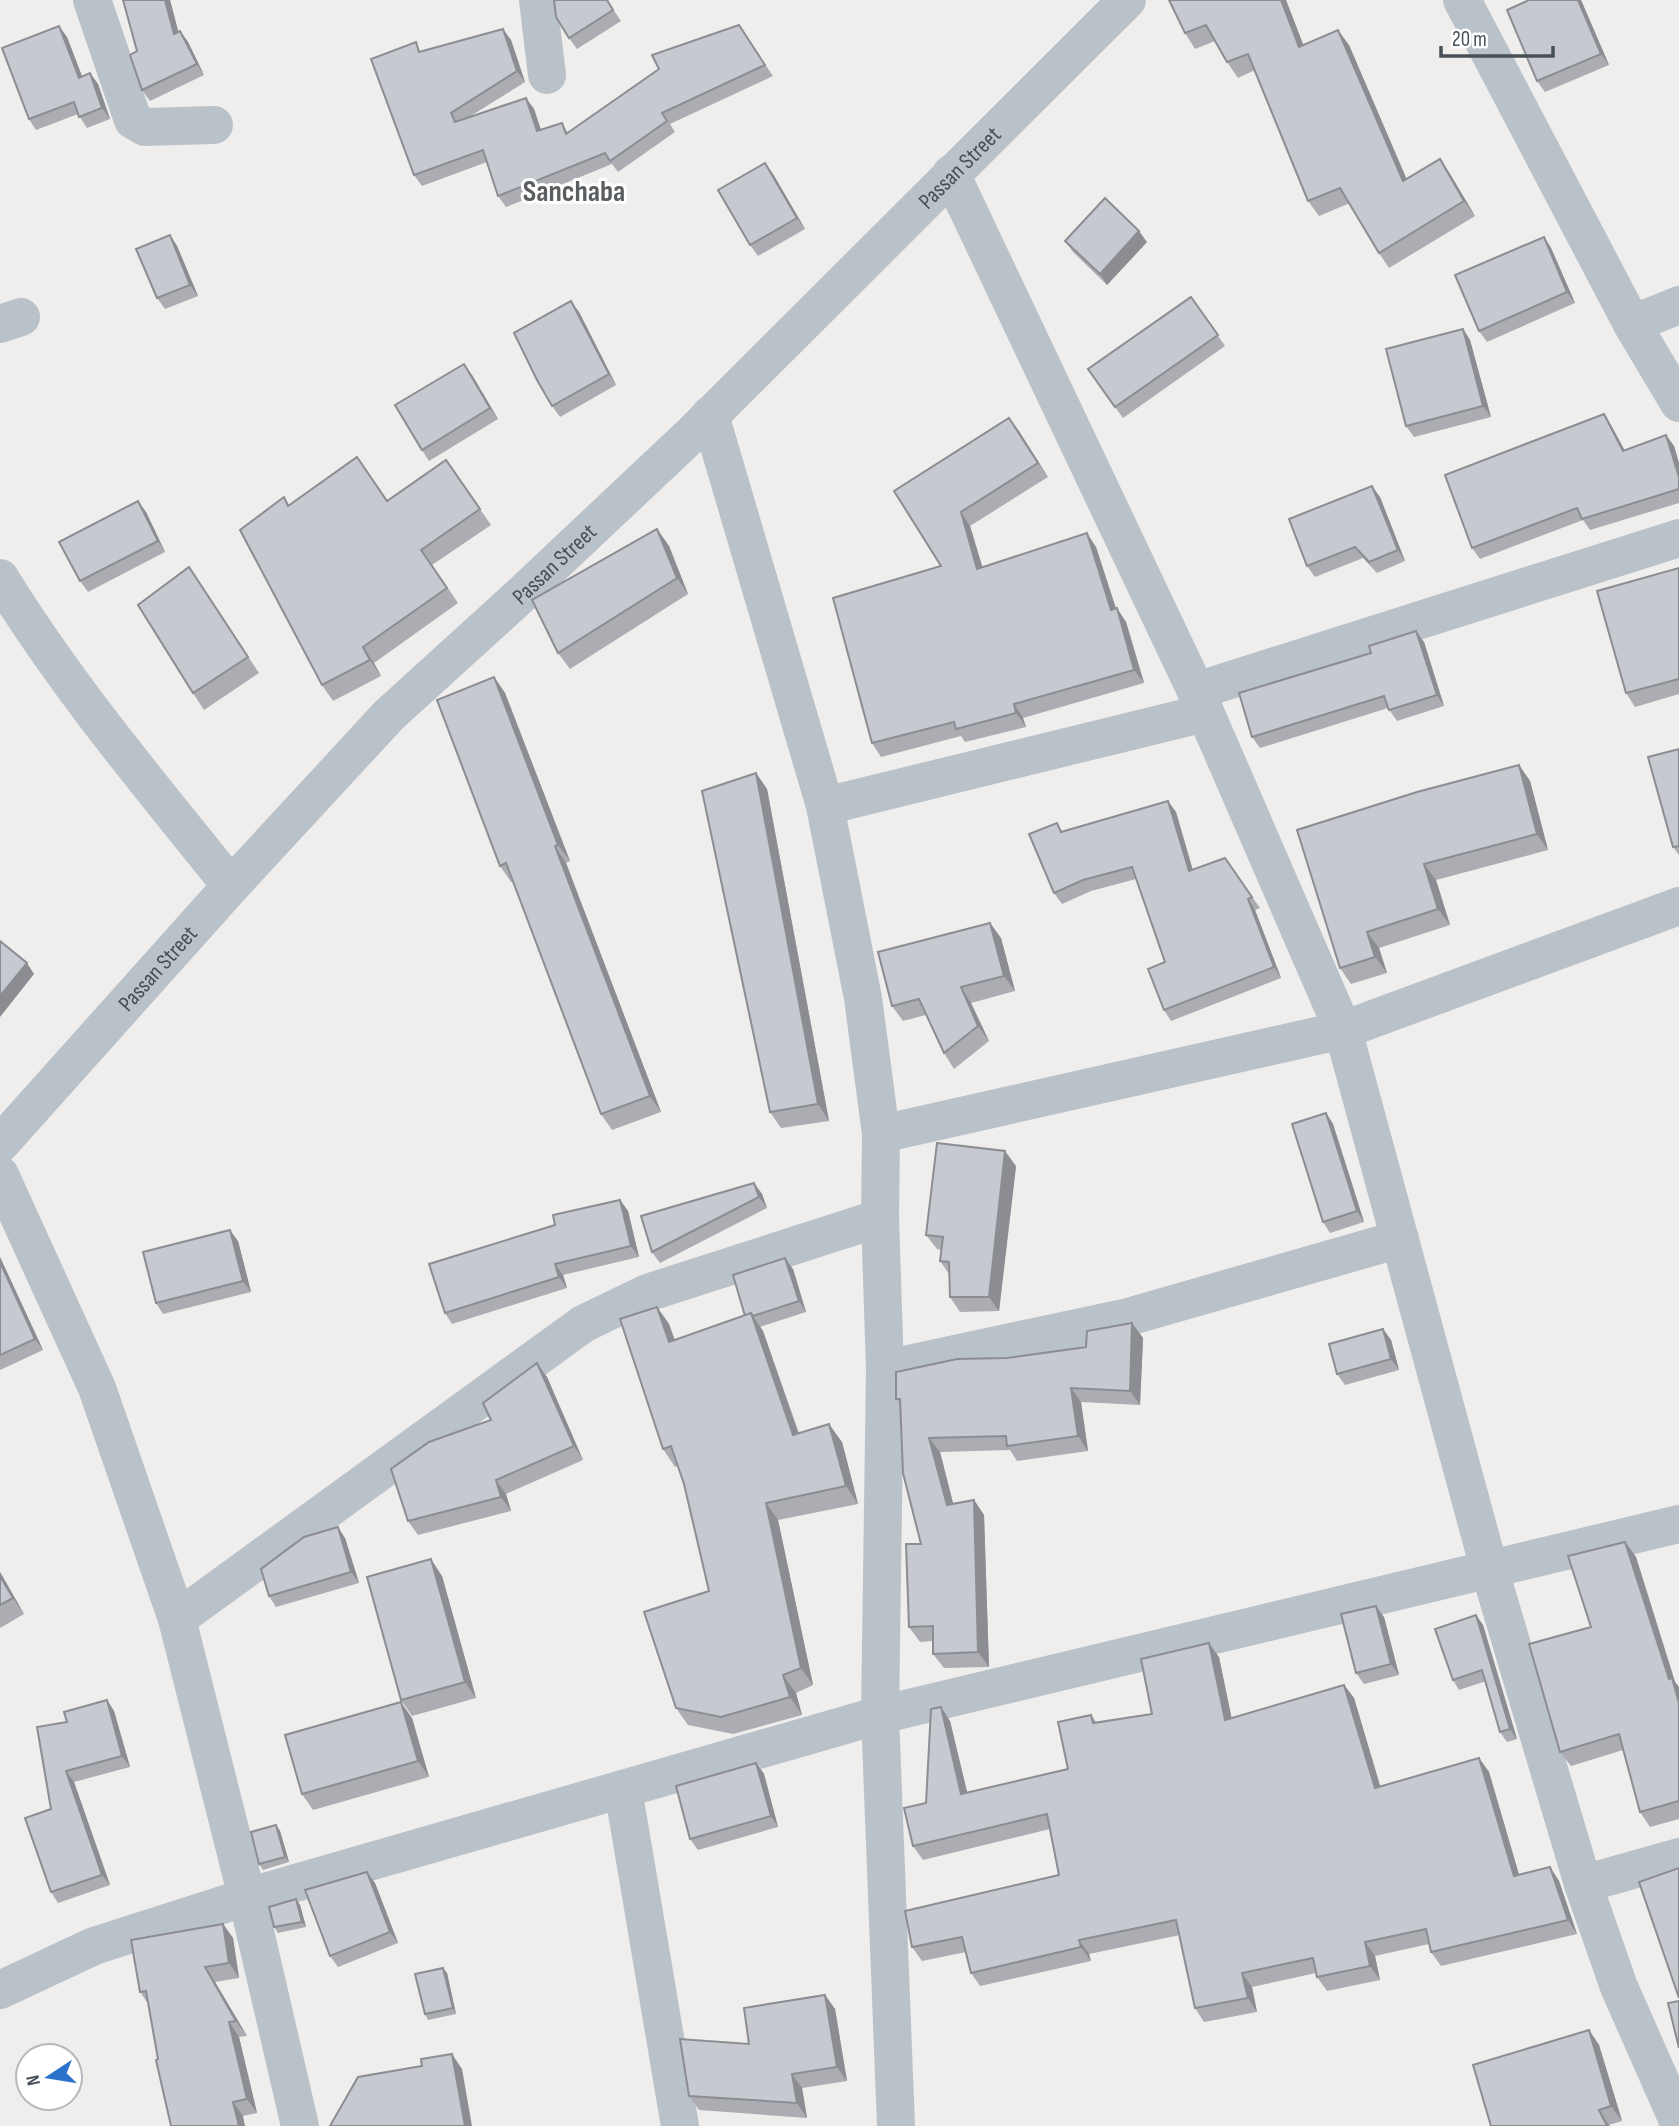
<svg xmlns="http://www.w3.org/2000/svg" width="1679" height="2126" viewBox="0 0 1679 2126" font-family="'Sofia Sans Condensed',sans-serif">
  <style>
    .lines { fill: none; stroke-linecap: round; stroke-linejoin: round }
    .minor { stroke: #bac2c9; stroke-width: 38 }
    .wall { fill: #abadb3 }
    .shaded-wall { fill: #8b8d92 }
    .building { fill: #c7c9d0; stroke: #8b8d92; stroke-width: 2 }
    .labels { text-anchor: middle; stroke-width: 6; stroke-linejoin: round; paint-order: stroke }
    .street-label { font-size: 23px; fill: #475059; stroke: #fff }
    .district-label { font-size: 30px; font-weight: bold; fill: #5b5e61; stroke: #fff }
  </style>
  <rect width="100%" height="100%" fill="#f0eded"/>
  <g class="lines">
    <g class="minor">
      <polyline points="92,0 133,120 145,127 214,125"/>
      <polyline points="538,0 547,75"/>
      <polyline points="1462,0 1632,324 1679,403"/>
      <polyline points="951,174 1196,691 1343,1030 1489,1568 1583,1884 1619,1987 1679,2123"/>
      <polyline points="0,324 21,317"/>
      <polyline points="1632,324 1679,305"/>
      <polyline points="710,415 825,806 863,998 881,1134 880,1218 885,1369 880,1715 896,2126"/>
      <path d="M 0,578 C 67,687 151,786 231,886"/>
      <polyline points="1196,691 1679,538"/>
      <polyline points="825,806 1205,713"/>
      <polyline points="881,1134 1343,1030 1679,906"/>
      <path id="s1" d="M 0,1144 L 231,886 L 389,715 L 521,595 L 693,433 L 1127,0"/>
      <polyline points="0,1175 97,1388 177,1619 247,1897 300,2126"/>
      <polyline points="885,1369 1128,1317 1400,1239"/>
      <polyline points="177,1619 583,1324 647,1293 880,1218"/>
      <polyline points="623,1789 680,2126"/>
      <polyline points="1583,1884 1679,1857"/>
      <polyline points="0,1990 94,1946 247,1897 880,1715 1679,1524"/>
    </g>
  </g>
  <g class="wall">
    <polygon points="123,0 170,0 178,32 180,31 188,42 204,75 150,101 142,90 137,51"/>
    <polygon points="607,0 621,21 577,49 569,38"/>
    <polygon points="1169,0 1286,0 1303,45 1349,45 1406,179 1440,159 1450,174 1475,216 1389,268 1379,253 1350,203 1319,216 1308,201 1255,70 1238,78 1227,62 1215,41 1195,49 1185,33"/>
    <polygon points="1529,0 1581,0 1609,65 1545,92 1537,81"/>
    <polygon points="739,25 773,76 670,124 675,132 618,172 612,164 506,207 498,196 487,162 422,186 414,175 422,51 503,29 511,40 525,82 469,117 526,98 534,109 541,130 562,123 568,133"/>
    <polygon points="67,37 82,77 90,73 98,84 110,119 87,128 78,114 36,130 29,119"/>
    <polygon points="773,174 805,229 758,256 750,245"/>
    <polygon points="170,235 177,246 198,296 165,309 157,298"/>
    <polygon points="1544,237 1551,248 1575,303 1487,342 1479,331"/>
    <polygon points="1065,241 1147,242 1107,285 1073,252"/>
    <polygon points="1191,297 1225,346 1123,418 1088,369"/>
    <polygon points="579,312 616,385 560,417 552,406"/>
    <polygon points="1463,329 1470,340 1491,417 1414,437 1406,426"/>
    <polygon points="472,375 498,419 429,461 422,450"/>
    <polygon points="1009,418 1048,477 970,526 982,567 1096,547 1116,609 1126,622 1144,683 1023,718 1026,727 965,742 961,736 881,757 872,743 941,566 894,491"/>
    <polygon points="1611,425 1624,450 1666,435 1674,446 1679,463 1679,503 1590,530 1583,520 1480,559 1472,548"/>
    <polygon points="446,460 491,525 432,565 458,603 374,663 381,676 333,701 322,685 284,497 289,505 387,501"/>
    <polygon points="1380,497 1405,561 1377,573 1363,558 1315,577 1307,566"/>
    <polygon points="146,512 165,552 88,592 80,581"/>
    <polygon points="657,529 669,546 688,594 570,669 558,653"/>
    <polygon points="189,567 259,673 204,710 193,693"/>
    <polygon points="1679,568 1679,694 1635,707 1626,693"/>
    <polygon points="1424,642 1444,706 1397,721 1388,708 1260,748 1252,737"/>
    <polygon points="494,677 505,693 570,861 566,863 661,1112 612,1130 601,1114 513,881 511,882 500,866"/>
    <polygon points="1679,749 1679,855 1673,847"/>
    <polygon points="1519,765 1530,781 1548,850 1436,880 1450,925 1379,948 1387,973 1351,984 1340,968 1297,830"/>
    <polygon points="756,773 767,789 829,1121 781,1128 770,1112"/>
    <polygon points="1176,812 1193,870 1225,858 1260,908 1255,910 1281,978 1171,1021 1164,1010 1165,962 1136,879 1091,891 1062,904 1054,893 1063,831"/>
    <polygon points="990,923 1001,938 1015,991 971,1003 989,1041 954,1069 944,1053 926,1015 903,1021 892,1006"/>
    <polygon points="1326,1113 1333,1124 1364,1222 1330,1233 1323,1222"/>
    <polygon points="1016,1166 999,1311 960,1312 950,1297 949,1274 940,1261 941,1250 937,1249 926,1235"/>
    <polygon points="754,1183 762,1194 767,1208 660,1263 652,1252"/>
    <polygon points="620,1200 628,1211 639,1257 563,1275 567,1288 452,1324 445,1313 555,1225"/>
    <polygon points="238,1241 251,1292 163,1314 156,1303"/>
    <polygon points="0,1257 43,1350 0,1370"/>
    <polygon points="793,1269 806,1312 760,1327 763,1331 799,1433 842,1442 858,1504 778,1520 813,1685 796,1693 802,1715 733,1734 688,1725 676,1708 709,1591 684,1484 678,1466 675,1467 663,1449 657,1307 669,1324 675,1340 745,1316"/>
    <polygon points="1132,1323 1143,1338 1140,1405 1081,1402 1088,1451 1017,1461 1010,1450 940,1452 953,1503 974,1500 984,1515 989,1667 944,1668 933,1654 933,1641 920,1642 909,1627 921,1544 901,1406 896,1399 1007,1358 1086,1347"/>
    <polygon points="1383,1329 1391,1340 1399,1370 1345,1385 1337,1374"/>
    <polygon points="537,1363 547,1377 583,1460 506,1494 511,1511 418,1535 408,1521"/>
    <polygon points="345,1538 359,1583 276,1607 269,1596"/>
    <polygon points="1625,1542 1636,1557 1675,1682 1679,1687 1679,1819 1650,1827 1640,1812 1623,1750 1571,1766 1560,1752 1591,1627"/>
    <polygon points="0,1572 24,1614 0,1628"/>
    <polygon points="442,1576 476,1698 412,1716 401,1700"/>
    <polygon points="1476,1615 1483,1625 1517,1739 1507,1742 1500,1732 1486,1681 1459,1690 1453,1680"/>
    <polygon points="1384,1617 1399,1675 1364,1684 1356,1673"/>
    <polygon points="1219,1657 1231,1718 1344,1685 1354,1698 1380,1787 1479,1758 1489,1772 1519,1874 1550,1867 1559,1881 1577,1934 1441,1966 1431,1952 1429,1944 1375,1956 1380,1980 1327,1991 1317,1977 1316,1973 1252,1987 1257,2012 1204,2022 1195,2008 1180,1935 1089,1954 1091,1961 980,1986 971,1973 966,1952 922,1961 912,1947 1059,1875 1050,1829 923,1860 913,1846 950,1721 967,1793 1068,1769 1091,1715 1097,1723 1152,1714"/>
    <polygon points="107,1700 114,1711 130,1767 74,1782 110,1885 58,1903 51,1892 51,1809 67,1722"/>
    <polygon points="412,1718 429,1777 313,1810 302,1794"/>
    <polygon points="756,1763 764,1774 778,1827 698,1850 690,1839"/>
    <polygon points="276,1825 280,1831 289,1862 263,1870 259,1864"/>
    <polygon points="367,1872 375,1883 398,1943 338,1967 330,1956"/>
    <polygon points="296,1899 300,1905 306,1927 278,1933 274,1927"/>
    <polygon points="223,1924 233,1938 239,1978 215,1982 247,2036 239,2037 257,2113 243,2116 158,2059 149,2005 140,1992"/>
    <polygon points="447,1973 456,2014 428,2020 425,2014"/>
    <polygon points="825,1995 835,2009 847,2081 802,2088 807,2118 699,2110 689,2096 749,2044"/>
    <polygon points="1589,2030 1599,2045 1622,2121 1609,2125 1491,2126"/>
  </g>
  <g class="shaded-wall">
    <polygon points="165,0 170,0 182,45 174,34"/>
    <polygon points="1281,0 1286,0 1310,62 1299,47"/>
    <polygon points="1578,0 1581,0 1609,65 1601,54"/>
    <polygon points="59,26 67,37 87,89 79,78"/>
    <polygon points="503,29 511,40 525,82 517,71"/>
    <polygon points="1338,30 1349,45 1414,196 1403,181"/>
    <polygon points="180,31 188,42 204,75 197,64"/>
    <polygon points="90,73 98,84 110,119 102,108"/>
    <polygon points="526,98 534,109 545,142 537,131"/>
    <polygon points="1440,159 1450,174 1475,216 1464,201"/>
    <polygon points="765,163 773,174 805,229 797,218"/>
    <polygon points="1139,231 1147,242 1107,285 1100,274"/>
    <polygon points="170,235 177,246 198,296 190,285"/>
    <polygon points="1544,237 1551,248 1575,303 1567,292"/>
    <polygon points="571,301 579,312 616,385 609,374"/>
    <polygon points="1463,329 1470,340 1491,417 1483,406"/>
    <polygon points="464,364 472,375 498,419 490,408"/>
    <polygon points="1604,414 1611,425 1631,462 1623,451"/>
    <polygon points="1009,418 1019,431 1048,477 1038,463"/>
    <polygon points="1666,435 1674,446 1679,463 1679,477"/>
    <polygon points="1372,486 1380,497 1405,561 1398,550"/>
    <polygon points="138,501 146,512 165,552 158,541"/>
    <polygon points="961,512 970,526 987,582 977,569"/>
    <polygon points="657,529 669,546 688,594 677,578"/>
    <polygon points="1087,533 1096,547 1121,624 1111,610"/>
    <polygon points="1117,608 1126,622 1144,683 1134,670"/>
    <polygon points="1416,631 1424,642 1444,706 1437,695"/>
    <polygon points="363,647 374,663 381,676 370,660"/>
    <polygon points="494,677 505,693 570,861 558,845"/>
    <polygon points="1014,704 1023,718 1026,727 1016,713"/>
    <polygon points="1519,765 1530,781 1548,850 1537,834"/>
    <polygon points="756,773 767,789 829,1121 818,1104"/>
    <polygon points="1168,801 1176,812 1196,882 1189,871"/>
    <polygon points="555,846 566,863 661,1112 650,1096"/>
    <polygon points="1424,864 1436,880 1450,925 1438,909"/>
    <polygon points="1248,899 1255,910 1281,978 1274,967"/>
    <polygon points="990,923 1001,938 1015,991 1004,976"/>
    <polygon points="1367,932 1379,948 1387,973 1375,957"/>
    <polygon points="27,963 34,974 0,1017 0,996"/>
    <polygon points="961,987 971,1003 989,1041 978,1026"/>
    <polygon points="1326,1113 1333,1124 1364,1222 1357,1211"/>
    <polygon points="1005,1151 1016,1166 999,1311 989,1297"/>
    <polygon points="754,1183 762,1194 767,1208 759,1197"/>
    <polygon points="620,1200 628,1211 639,1257 631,1246"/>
    <polygon points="230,1230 238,1241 251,1292 243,1281"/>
    <polygon points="0,1257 43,1350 35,1339 0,1262"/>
    <polygon points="785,1258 793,1269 806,1312 799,1301"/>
    <polygon points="555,1264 563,1275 567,1288 559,1277"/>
    <polygon points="657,1307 669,1324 681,1360 669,1342"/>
    <polygon points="751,1313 763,1331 805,1453 793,1435"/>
    <polygon points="1132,1323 1143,1338 1140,1405 1130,1391"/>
    <polygon points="1383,1329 1391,1340 1399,1370 1391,1359"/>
    <polygon points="537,1363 547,1377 583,1460 574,1446"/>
    <polygon points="1071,1388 1081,1402 1088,1451 1078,1436"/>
    <polygon points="829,1424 842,1442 858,1504 846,1486"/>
    <polygon points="929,1438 940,1452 957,1519 947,1505"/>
    <polygon points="496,1480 506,1494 511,1511 501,1497"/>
    <polygon points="974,1500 984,1515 989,1667 978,1652"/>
    <polygon points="766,1503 778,1520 813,1685 801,1668"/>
    <polygon points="338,1527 345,1538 359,1583 351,1572"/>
    <polygon points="1625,1542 1636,1557 1675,1682 1679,1687 1679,1703 1669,1679"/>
    <polygon points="431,1559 442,1576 476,1698 465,1682"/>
    <polygon points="0,1572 24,1614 13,1598 0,1576"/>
    <polygon points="1376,1606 1384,1617 1399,1675 1391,1664"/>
    <polygon points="1476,1615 1483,1625 1517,1739 1510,1729"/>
    <polygon points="1209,1643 1219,1657 1235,1734 1225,1720"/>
    <polygon points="783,1675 796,1693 802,1715 790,1697"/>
    <polygon points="1344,1685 1354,1698 1385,1802 1375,1788"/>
    <polygon points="107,1700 114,1711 130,1767 122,1756"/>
    <polygon points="401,1702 412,1718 429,1777 418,1761"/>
    <polygon points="941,1707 950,1721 971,1808 961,1794"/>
    <polygon points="1479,1758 1489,1772 1523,1889 1514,1876"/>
    <polygon points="756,1763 764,1774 778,1827 771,1816"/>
    <polygon points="66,1771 74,1782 110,1885 102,1875"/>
    <polygon points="276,1825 280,1831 289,1862 285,1857"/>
    <polygon points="1550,1867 1559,1881 1577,1934 1568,1920"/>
    <polygon points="367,1872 375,1883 398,1943 390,1932"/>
    <polygon points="296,1899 300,1905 306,1927 302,1922"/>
    <polygon points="223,1924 233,1938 239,1978 229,1963"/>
    <polygon points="1079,1940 1089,1954 1091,1961 1081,1947"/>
    <polygon points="1365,1942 1375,1956 1380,1980 1370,1966"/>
    <polygon points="205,1967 215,1982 247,2036 236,2021"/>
    <polygon points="443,1968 447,1973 456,2014 453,2008"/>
    <polygon points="1242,1973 1252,1987 1257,2012 1248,1998"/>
    <polygon points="825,1995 835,2009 847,2081 837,2067"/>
    <polygon points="229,2022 239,2037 257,2113 247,2099"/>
    <polygon points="1589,2030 1599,2045 1622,2121 1611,2106"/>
    <polygon points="452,2054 462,2069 472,2126 465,2126"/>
    <polygon points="792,2074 802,2088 807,2118 797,2103"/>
    <polygon points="233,2102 243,2116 245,2126 239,2126"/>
    <polygon points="1599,2110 1609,2125 1610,2126 1607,2126"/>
  </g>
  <g class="building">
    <polygon points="123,0 165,0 174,34 180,31 197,64 142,90 130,55 137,51"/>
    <polygon points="554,0 607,0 613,10 569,38 556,17"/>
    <polygon points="1169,0 1281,0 1299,47 1338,30 1403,181 1440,159 1464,201 1379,253 1340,188 1308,201 1248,54 1227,62 1206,25 1185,33"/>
    <polygon points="1529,0 1578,0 1601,54 1537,81 1507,10"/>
    <polygon points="739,25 765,65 662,113 667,121 610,161 605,153 498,196 483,150 414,175 371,59 416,42 419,52 503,29 517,71 451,113 455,122 526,98 537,131 562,123 566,134 659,69 652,55"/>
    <polygon points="59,26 79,78 90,73 102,108 79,117 74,102 29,119 2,48"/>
    <polygon points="765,163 797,218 750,245 718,190"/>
    <polygon points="1105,198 1139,231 1100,274 1065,241"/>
    <polygon points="170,235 190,285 157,298 136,249"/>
    <polygon points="1544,237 1567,292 1479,331 1455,275"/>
    <polygon points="1191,297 1218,335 1115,407 1088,369"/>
    <polygon points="571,301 609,374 552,406 537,380 514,333"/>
    <polygon points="1463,329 1483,406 1406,426 1386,349"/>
    <polygon points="464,364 490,408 422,450 395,405"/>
    <polygon points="1604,414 1623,451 1666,435 1679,477 1679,489 1582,519 1577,508 1472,548 1445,475"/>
    <polygon points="1009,418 1038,463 961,512 977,569 1087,533 1111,610 1117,608 1134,670 1014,704 1016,713 956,729 954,722 872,743 833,598 941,566 894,491"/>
    <polygon points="357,457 387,501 446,460 480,509 421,550 447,588 363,647 370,660 322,685 240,530 284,497 288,506"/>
    <polygon points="1372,486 1398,550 1369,562 1355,547 1307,566 1289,519"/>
    <polygon points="138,501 158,541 80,581 59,542"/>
    <polygon points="657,529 677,578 558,653 532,600"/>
    <polygon points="189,567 248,657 193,693 138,605"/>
    <polygon points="1679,568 1679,679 1626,693 1597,591"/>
    <polygon points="1416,631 1437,695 1389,710 1384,696 1252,737 1239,693 1371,653 1369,646"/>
    <polygon points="494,677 558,845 555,846 650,1096 601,1114 506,863 500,866 437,700"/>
    <polygon points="1679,749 1679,846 1673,847 1648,757"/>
    <polygon points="1519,765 1537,834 1424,864 1438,909 1367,932 1375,957 1340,968 1297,830 1417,792"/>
    <polygon points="756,773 818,1104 770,1112 702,791"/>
    <polygon points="1168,801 1189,871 1225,858 1252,897 1248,899 1274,967 1164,1010 1148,969 1165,962 1132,867 1083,880 1054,893 1029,834 1057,823 1061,832"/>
    <polygon points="990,923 1004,976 961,987 978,1026 944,1053 919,999 892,1006 878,952"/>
    <polygon points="0,941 27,963 0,996"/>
    <polygon points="1326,1113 1357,1211 1323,1222 1292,1124"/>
    <polygon points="937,1143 1005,1151 989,1297 950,1297 949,1262 940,1261 943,1237 926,1235"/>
    <polygon points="754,1183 759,1197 652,1252 641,1216"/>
    <polygon points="620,1200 631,1246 555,1264 559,1277 445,1313 429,1264 555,1225 553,1215"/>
    <polygon points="230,1230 243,1281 156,1303 143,1252"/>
    <polygon points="785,1258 799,1301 753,1316 751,1313 745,1316 733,1275"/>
    <polygon points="0,1262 35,1339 0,1355"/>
    <polygon points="657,1307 669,1342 751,1313 793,1435 829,1424 846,1486 766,1503 801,1668 783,1675 790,1697 721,1717 676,1708 644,1612 709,1591 684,1484 671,1446 663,1449 620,1319"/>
    <polygon points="1132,1323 1130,1391 1071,1388 1078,1436 1007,1446 1006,1436 929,1438 947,1505 974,1500 978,1652 933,1654 933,1626 909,1627 906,1544 921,1544 903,1473 900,1399 896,1399 896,1372 957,1359 1007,1358 1086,1347 1087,1331"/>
    <polygon points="1383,1329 1391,1359 1337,1374 1329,1344"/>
    <polygon points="537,1363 574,1446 496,1480 501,1497 408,1521 391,1469 429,1442 491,1420 483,1403"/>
    <polygon points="338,1527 351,1572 269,1596 261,1569 304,1537"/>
    <polygon points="1625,1542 1669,1679 1672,1678 1679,1703 1679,1801 1640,1812 1619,1734 1560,1752 1529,1644 1591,1627 1568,1556"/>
    <polygon points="431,1559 465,1682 401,1700 367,1577"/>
    <polygon points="0,1576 13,1598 0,1605"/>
    <polygon points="1376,1606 1391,1664 1356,1673 1341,1614"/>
    <polygon points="1476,1615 1510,1729 1500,1732 1482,1670 1453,1680 1435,1629"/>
    <polygon points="1209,1643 1225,1720 1344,1685 1375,1788 1479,1758 1514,1876 1550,1867 1568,1920 1431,1952 1426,1929 1365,1942 1370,1966 1317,1977 1313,1958 1242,1973 1248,1998 1195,2008 1176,1920 1079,1940 1081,1947 971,1973 962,1937 912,1947 905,1911 1059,1875 1047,1814 913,1846 904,1808 926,1803 931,1709 941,1707 961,1794 1068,1769 1058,1722 1091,1715 1093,1723 1152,1714 1141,1659"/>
    <polygon points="107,1700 122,1756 66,1771 102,1875 51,1892 25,1818 51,1809 37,1727 67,1722 64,1712"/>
    <polygon points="401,1702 418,1761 302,1794 285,1735"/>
    <polygon points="756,1763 771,1816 690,1839 676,1786"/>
    <polygon points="276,1825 285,1857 259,1864 251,1832"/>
    <polygon points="1679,1868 1679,1998 1639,1882"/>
    <polygon points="367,1872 390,1932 330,1956 305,1890"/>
    <polygon points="296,1899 302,1922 274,1927 269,1907"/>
    <polygon points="223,1924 229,1963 205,1967 236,2021 229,2022 247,2099 233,2102 239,2126 171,2126 156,2060 158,2059 146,1991 140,1992 131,1940"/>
    <polygon points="443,1968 453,2008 425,2014 415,1974"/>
    <polygon points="825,1995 837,2067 792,2074 797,2103 689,2096 680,2039 749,2044 744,2008"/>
    <polygon points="1679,2001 1679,2048 1668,2003"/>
    <polygon points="1589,2030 1611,2106 1599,2110 1607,2126 1491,2126 1473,2065"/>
    <polygon points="452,2054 465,2126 330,2126 358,2077 422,2066 421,2059"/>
  </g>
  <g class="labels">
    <g class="street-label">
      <text dy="8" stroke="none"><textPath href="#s1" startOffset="1370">Passan Street</textPath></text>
      <text dy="8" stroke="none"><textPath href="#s1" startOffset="803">Passan Street</textPath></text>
      <text dy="8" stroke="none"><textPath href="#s1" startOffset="236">Passan Street</textPath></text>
    </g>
    <g class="district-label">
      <text x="574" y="201">Sanchaba</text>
    </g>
  </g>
  <g transform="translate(49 2077) rotate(258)"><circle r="33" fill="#ffffff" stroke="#b5b9bd" stroke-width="2"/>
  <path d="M0-5L12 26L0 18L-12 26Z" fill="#2b72cc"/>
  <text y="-10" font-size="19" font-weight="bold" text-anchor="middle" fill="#475059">N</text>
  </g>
  <path d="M1441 46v10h112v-10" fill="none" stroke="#475059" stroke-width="3.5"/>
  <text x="1452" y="46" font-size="21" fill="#475059" stroke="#ffffff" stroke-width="5" paint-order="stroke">20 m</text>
</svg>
